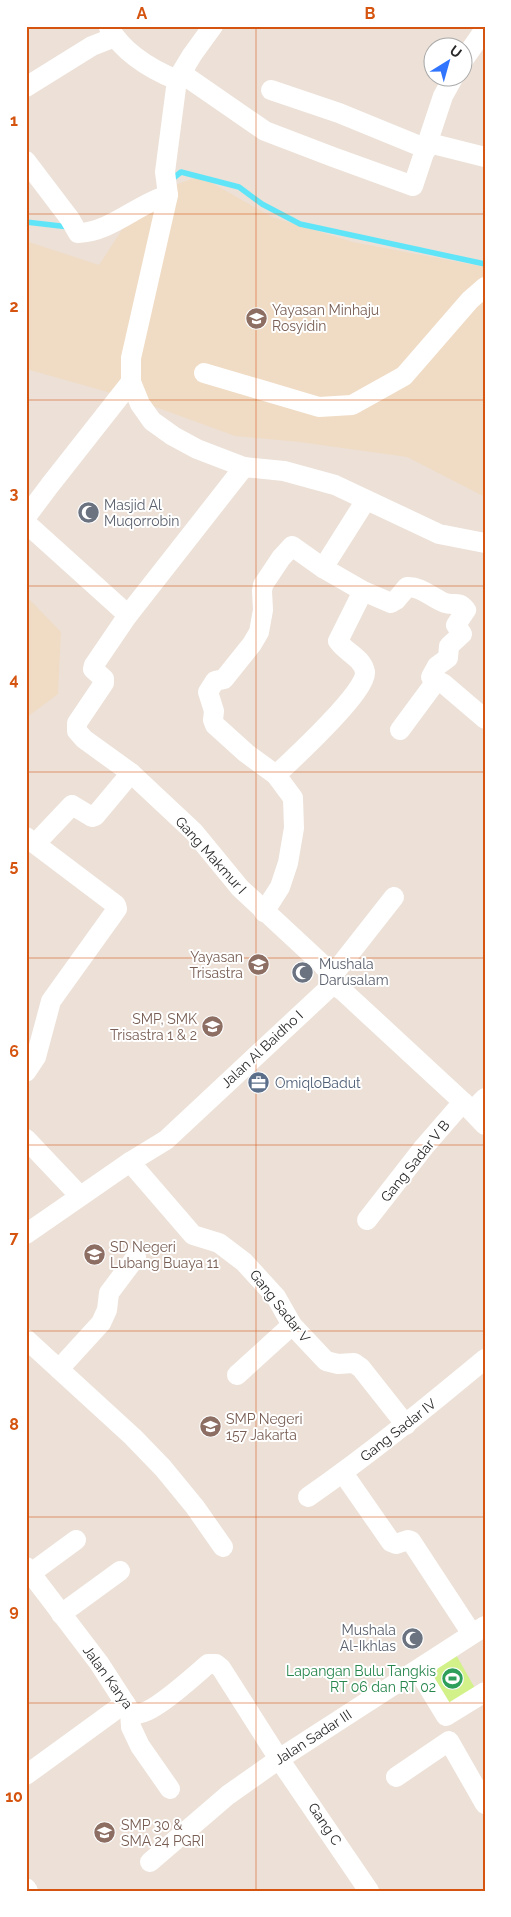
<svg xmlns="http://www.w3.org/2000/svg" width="511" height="1917" viewBox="0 0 511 1917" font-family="Raleway,sans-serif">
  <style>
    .education { fill: #f0dcc5 }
    .pitch { fill: #d3f189 }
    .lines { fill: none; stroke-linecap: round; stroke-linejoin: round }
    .stream { stroke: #60e5f8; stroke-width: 5.5 }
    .minor { stroke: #fff; stroke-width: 20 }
    .grid { fill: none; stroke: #d5540f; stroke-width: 1; stroke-opacity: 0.55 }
    .labels { text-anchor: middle; stroke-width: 4; stroke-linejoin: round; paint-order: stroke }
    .education-label { font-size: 14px; fill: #785e54; stroke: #fff; text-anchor: start }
    .worship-label { font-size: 14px; fill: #5b616d; stroke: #fff; text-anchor: start }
    .street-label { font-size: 14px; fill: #282828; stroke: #fff }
    .service-label { font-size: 14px; fill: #4e5e75; stroke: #fff; text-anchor: start }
    .leisure-label { font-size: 14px; fill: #27864d; stroke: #fff; text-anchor: end }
    .neatline { fill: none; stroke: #d5540f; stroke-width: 2 }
    .grid-label { font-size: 16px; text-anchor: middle; font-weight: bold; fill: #d5540f }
  </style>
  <rect width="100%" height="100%" fill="#ece0d7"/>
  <g class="education">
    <polygon points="200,176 272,217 353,242 485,267 485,497 407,457 299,442 235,436 136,400 26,369 26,241 99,265 144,196"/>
    <polygon points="26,596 61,632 58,694 26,718"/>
  </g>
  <polygon class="pitch" points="455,1653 476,1690 449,1705 429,1668"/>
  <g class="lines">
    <g class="stream">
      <polyline points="171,180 181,172 239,187 262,204 300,224 485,264"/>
      <polyline points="26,222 69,227"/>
    </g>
    <g class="minor">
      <polyline points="213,26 192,55 177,80 165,172 168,195 131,358 131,382 140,404 152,421 173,436 197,449 244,467 284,471 335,485 439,534 485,543"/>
      <path d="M 109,28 C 124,53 150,69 177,80"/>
      <polyline points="464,59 485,29"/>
      <polyline points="181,73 265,131 333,157 413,186 443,96 453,78"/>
      <polyline points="26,87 92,46 115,37"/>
      <polyline points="271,90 339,113 427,149"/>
      <polyline points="429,143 485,157"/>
      <path d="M 26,161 L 70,219 L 78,233 C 111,232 137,204 168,195"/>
      <polyline points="204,373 319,407 352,405 404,376 470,300 485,287"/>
      <polyline points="244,467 128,615 94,665 93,669 104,679 104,683 77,723 77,731 84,739 131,773 194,832 240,888 322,964 332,976 337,987"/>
      <polyline points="26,517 50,485 131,382"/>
      <polyline points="26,523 128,615"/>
      <path d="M 323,568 L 363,591 L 391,603 L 396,600 L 407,587 C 421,586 432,598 445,603 C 454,606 458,600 466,610 L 456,625 L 462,634 L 449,646 L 448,658 L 437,666 L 431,677 L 444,684 L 485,719"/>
      <polyline points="400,730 437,680"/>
      <path d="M 276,775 C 292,760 368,690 365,672 C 362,657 345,652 338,641 L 363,591"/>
      <polyline points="26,837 116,905 117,909 51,1001 36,1057 26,1072"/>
      <polyline points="36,843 72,805 92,817 95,816 131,773"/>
      <polyline points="264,912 280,887 288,863 294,828 293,798 276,775 246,753 215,725 213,720 214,711 208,692 215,681 224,679 252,644 259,632 263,610 262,591 263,585 281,558 292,546 323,568 366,500"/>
      <polyline points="332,976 394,897"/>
      <polyline points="472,1111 485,1098"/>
      <polyline points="26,1139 80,1196"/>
      <polyline points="130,1162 193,1235 219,1243 244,1262 276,1297 292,1325 326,1361 338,1364 354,1363 361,1368 406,1425"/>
      <polyline points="367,1220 424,1147 463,1102"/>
      <polyline points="26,1234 130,1162 166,1140 330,987 337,987 343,991 463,1102 485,1125"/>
      <polyline points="26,1339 133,1437 163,1468 195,1507 223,1547"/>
      <polyline points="59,1369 101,1323 107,1310 109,1293 136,1257"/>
      <polyline points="237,1375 292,1325"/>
      <polyline points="343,1473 391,1542 396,1544 408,1540 411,1541 472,1634"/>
      <path d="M 308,1497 C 370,1454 427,1407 485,1359"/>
      <path d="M 26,1567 L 99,1663 L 130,1711 C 134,1713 137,1714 141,1713 C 157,1710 194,1676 208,1664 L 216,1664 L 221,1668 L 279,1759 L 369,1891"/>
      <polyline points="31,1573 76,1540"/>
      <polyline points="61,1614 120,1571"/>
      <polyline points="418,1670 446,1716 485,1692"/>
      <polyline points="130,1711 131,1727 140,1746 170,1789"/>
      <polyline points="26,1775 125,1703"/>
      <polyline points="396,1777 449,1741 485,1804"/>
      <polyline points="150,1862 228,1795 279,1759 485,1626"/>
      <polyline points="26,1888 28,1891"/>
    </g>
  </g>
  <path class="grid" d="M 256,26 L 256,1891M 26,214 L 485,214M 26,400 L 485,400M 26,586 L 485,586M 26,772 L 485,772M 26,958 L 485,958M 26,1145 L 485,1145M 26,1331 L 485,1331M 26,1517 L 485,1517M 26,1703 L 485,1703"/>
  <defs>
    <symbol id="school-disc" viewBox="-11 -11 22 22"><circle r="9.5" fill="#8d6e63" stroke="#fff"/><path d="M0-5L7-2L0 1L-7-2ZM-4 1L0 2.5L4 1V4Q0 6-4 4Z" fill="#fff"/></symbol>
    <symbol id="mosque-disc" viewBox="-11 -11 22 22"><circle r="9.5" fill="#6b7280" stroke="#fff"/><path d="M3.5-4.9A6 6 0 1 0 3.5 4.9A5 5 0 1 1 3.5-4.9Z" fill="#fff"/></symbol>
    <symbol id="office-disc" viewBox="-11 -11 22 22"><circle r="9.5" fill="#5c6f8a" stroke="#fff"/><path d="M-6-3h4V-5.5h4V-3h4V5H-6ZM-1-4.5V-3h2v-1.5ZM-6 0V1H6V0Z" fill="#fff"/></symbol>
    <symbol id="stadium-disc" viewBox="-11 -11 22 22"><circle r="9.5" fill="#2e9e5b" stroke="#fff"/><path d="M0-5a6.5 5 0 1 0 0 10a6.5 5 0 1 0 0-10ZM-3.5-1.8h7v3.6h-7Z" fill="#fff"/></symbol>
  </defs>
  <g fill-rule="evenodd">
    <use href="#school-disc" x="244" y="306" width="25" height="25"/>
    <use href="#mosque-disc" x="76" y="500" width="25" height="25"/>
    <use href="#school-disc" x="246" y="952" width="25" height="25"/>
    <use href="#mosque-disc" x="290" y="960" width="25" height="25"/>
    <use href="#school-disc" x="200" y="1014" width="25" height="25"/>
    <use href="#office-disc" x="246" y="1070" width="25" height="25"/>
    <use href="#school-disc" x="82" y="1242" width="25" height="25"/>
    <use href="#school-disc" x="198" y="1414" width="25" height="25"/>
    <use href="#mosque-disc" x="400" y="1626" width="25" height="25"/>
    <use href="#stadium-disc" x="440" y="1666" width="25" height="25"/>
    <use href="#school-disc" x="92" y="1820" width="25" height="25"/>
  </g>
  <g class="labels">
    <g class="education-label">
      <text x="272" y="315">Yayasan Minhaju<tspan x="272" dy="16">Rosyidin</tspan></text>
      <text x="243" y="962" text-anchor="end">Yayasan<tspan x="243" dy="16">Trisastra</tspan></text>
      <text x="197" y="1024" text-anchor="end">SMP, SMK<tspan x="197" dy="16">Trisastra 1 &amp; 2</tspan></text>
      <text x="110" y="1252">SD Negeri<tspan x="110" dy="16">Lubang Buaya 11</tspan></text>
      <text x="226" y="1424">SMP Negeri<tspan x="226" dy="16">157 Jakarta</tspan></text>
      <text x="121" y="1830">SMP 30 &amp;<tspan x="121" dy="16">SMA 24 PGRI</tspan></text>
    </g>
    <g class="worship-label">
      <text x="104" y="510">Masjid Al<tspan x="104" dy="16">Muqorrobin</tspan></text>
      <text x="319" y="969">Mushala<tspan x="319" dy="16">Darusalam</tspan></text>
      <text x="396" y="1635" text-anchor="end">Mushala<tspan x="396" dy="16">Al-Ikhlas</tspan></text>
    </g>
    <g class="street-label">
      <text transform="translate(211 855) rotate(48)" y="5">Gang Makmur I</text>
      <text transform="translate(262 1049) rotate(-43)" y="5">Jalan Al Baidho I</text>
      <text transform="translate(415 1161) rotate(-51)" y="5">Gang Sadar V B</text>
      <text transform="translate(280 1306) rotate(52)" y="5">Gang Sadar V</text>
      <text transform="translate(398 1430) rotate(-38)" y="5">Gang Sadar IV</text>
      <text transform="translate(108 1677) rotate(54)" y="5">Jalan Karya</text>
      <text transform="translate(313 1737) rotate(-33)" y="5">Jalan Sadar III</text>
      <text transform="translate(325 1824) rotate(56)" y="5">Gang C</text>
    </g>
    <g class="service-label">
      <text x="275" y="1088">OmiqloBadut</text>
    </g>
    <g class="leisure-label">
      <text x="436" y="1676">Lapangan Bulu Tangkis<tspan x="436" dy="16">RT 06 dan RT 02</tspan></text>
    </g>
  </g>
  <rect width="511" height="1917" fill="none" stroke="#ffffff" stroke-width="55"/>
  <g transform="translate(448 62) rotate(37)"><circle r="24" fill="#ffffff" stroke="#a9a9a9"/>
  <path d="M0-4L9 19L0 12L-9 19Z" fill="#3175ff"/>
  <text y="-8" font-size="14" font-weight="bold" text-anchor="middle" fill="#282828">U</text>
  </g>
  <rect x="28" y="28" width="456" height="1862" class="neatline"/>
  <g class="grid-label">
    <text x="142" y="19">A</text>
    <text x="370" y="19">B</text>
    <text x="14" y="126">1</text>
    <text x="14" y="312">2</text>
    <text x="14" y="499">3</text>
    <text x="14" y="685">4</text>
    <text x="14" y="871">5</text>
    <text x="14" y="1057">6</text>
    <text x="14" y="1243">7</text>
    <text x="14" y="1430">8</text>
    <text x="14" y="1616">9</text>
    <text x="14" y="1802">10</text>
  </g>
</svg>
